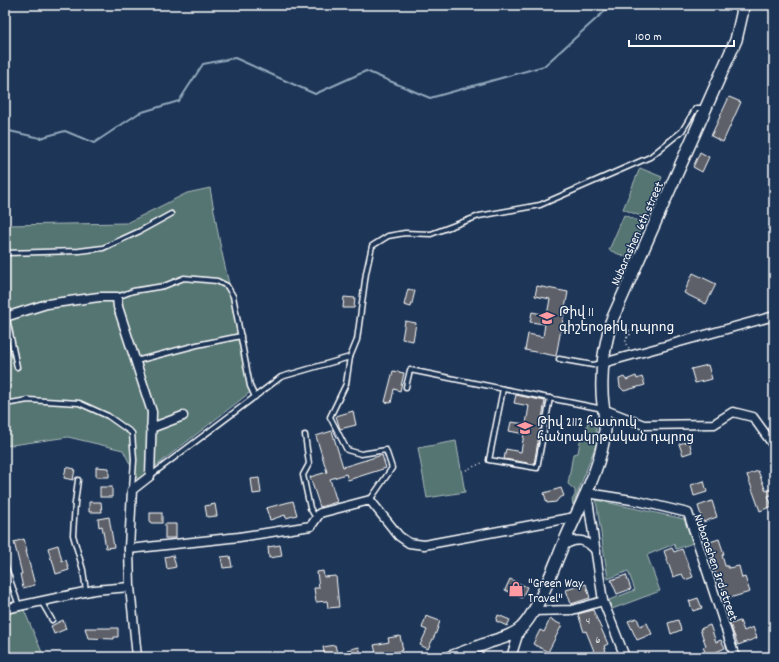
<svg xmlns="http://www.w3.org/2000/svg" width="779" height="662" viewBox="0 0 779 662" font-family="Dekko,'Noto Sans Armenian',sans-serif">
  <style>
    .green { fill: #557473; stroke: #aabab9 }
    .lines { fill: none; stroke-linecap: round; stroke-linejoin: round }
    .stream { stroke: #90a7bb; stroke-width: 2 }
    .building { fill: #5d6168; stroke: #fff }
    .lane-casing { stroke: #fff; stroke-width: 7 }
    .street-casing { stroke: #fff; stroke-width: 11 }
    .secondary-casing { stroke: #fff; stroke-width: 14 }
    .path { stroke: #fff; stroke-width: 1.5; stroke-dasharray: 1 3; stroke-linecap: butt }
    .lane { stroke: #1d3557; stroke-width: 4 }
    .street { stroke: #1d3557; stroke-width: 8 }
    .secondary { stroke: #1d3557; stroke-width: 11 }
    .labels { text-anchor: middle; stroke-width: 3; stroke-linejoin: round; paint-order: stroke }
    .number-label { font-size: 11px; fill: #d6d8d9 }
    .street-label { font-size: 13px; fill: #fff; stroke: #1d3557 }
    .poi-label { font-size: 13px; fill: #fff; stroke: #1d3557; text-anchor: start }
  </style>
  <rect width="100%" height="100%" fill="#1d3557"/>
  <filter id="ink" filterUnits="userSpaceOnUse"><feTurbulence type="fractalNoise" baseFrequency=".025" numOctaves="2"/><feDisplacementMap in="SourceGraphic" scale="8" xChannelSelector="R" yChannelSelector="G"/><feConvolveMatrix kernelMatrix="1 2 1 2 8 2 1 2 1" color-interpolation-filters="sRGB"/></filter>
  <g filter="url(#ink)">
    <g class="green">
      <polygon points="640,168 662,177 645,218 623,209"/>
      <polygon points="210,188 220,244 253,390 138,480 123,450 68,437 5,446 5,225 127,223 187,193"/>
      <polygon points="624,215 643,223 628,258 609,250"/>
      <polygon points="589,417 596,427 597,442 573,505 572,500 575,495 575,490 568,484 573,454 578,453 581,436 585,435"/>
      <polygon points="456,441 465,492 427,498 418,448"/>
      <polygon points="596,500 684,519 693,543 676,549 674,544 647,555 660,591 612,609 609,600 635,590 628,571 608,579"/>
      <polygon points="24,610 44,657 5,657 5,614"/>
    </g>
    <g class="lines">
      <polyline class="stream" points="5,130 40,138 65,131 94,143 139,113 179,101 203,64 235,58 315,94 366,71 430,98 544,66 606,10 613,5"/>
    </g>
    <g class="building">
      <polygon points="729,97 741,102 723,142 711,136"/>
      <polygon points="700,152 709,157 702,172 693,167"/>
      <polygon points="693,273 716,284 706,304 684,293"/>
      <polygon points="537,286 568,292 556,356 525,350 528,334 543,337 545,324 530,322 532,312 547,315 550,299 535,296"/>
      <polygon points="408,289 415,291 411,307 404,305"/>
      <polygon points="344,297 355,298 354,308 343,308"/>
      <polygon points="405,321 416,323 413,341 402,339"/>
      <polygon points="708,365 712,379 695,383 691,369"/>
      <polygon points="393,371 404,373 400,391 394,389 391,403 385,402"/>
      <polygon points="636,376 637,379 642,377 645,385 624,391 620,387 619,379 624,377 626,380"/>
      <polygon points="516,395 545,401 534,464 504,459 506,449 521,452 524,434 509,431 511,422 526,424 529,406 514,403"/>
      <polygon points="353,411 356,425 340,429 336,416"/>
      <polygon points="332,431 343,467 382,455 386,468 348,480 346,474 330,479 337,502 320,507 310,477 327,472 316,436"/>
      <polygon points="689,441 692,452 683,455 679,444"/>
      <polygon points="66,467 75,469 73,480 64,478"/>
      <polygon points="96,467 109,468 109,477 96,477"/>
      <polygon points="758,471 766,491 772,489 774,494 768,496 772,506 760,511 747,475"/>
      <polygon points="259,478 261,493 253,494 251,479"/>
      <polygon points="704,481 707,492 694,496 691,485"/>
      <rect x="100" y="487" width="12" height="10"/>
      <polygon points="561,488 564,496 559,498 556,502 547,503 544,493"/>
      <polygon points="293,501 297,515 286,518 285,515 270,520 266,508"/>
      <polygon points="712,501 717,517 703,522 698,506"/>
      <polygon points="89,502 101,502 102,512 89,512"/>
      <polygon points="215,504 217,516 207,517 205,506"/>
      <rect x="150" y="513" width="12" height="10"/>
      <polygon points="109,517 114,547 106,548 102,526 99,527 98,519"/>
      <rect x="165" y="524" width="11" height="14"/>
      <polygon points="24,539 27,551 26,551 35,585 23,588 20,574 22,574 14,542"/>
      <polygon points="719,539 724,554 722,555 725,566 728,566 728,568 739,566 742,578 745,577 750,592 726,599 719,578 717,579 707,543"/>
      <polygon points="58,545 62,561 66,560 69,570 56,574 52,559 51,559 48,548"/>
      <polygon points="280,545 282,556 269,558 268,547"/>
      <polygon points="672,548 674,552 682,549 693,577 685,580 682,574 673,577 664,551"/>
      <polygon points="173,555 176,567 167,569 165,557"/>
      <polygon points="230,556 232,567 223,568 221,557"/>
      <polygon points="323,571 324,577 336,576 339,607 328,608 327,601 316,602 314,588 319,588 317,572"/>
      <polygon points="626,575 631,589 617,594 611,580"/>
      <polygon points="510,579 527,587 522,598 505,590"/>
      <polygon points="586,584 590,598 571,604 566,590"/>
      <polygon points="698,598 702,608 693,611 689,601"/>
      <polygon points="593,610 608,644 604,646 608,657 581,657 594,651 586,631 584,632 578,614"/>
      <polygon points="498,615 510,620 507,626 496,621"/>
      <polygon points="426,616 440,621 436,633 428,649 420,645 427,630 422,628"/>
      <polygon points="637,618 640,626 647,623 652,634 637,640 628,621"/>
      <polygon points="550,619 562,625 548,652 533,644 540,630 544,632"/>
      <polygon points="63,620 66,629 54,634 51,626"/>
      <polygon points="678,620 681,630 671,634 668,623"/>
      <polygon points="740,621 744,631 753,627 757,638 738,645 730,624"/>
      <polygon points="710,625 716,642 721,640 725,648 707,656 703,647 706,646 700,629"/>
      <polygon points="85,628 118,628 118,637 114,637 114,639 88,638"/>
      <polygon points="400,636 403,650 377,657 374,645 389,642 388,638"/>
      <polygon points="335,645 338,657 325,657 323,647"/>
      <polygon points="359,647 362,657 348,657 347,650"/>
    </g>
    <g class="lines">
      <defs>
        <g id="lane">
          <polyline points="5,253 79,251 103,248 140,231 171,214"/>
          <polyline points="117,297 133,291 164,286 184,278 217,281 227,286 233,296 250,386 255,397"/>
          <polyline points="5,309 17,367"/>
          <polyline points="559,359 593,365 603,363"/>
          <polyline points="136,361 197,345 241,336"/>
          <polyline points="406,387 410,370 603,409"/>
          <polyline points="503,389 489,460 537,468 550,398"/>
          <polyline points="5,404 28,400 79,403 108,416 132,433 134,460 132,489"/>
          <polyline points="305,435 309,464 303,475 310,508 316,518"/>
          <polyline points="150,476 281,377 350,357"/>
          <polyline points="78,480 75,503 73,535 83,570 86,591"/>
          <polyline points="370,500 392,468 386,450 361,454 347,450 330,417 346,384 350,357 357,340 366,273 372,246 388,236 405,233 431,234 479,216 540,205 650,157 682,131 696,108 704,108"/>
          <polyline points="5,565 19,606"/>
          <polyline points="41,601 52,620"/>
        </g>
        <g id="street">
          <polyline points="5,317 47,304 99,297 117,297 118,307 152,412 150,476 132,490 129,549 130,587 137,657"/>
          <polyline points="603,363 774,316"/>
          <polyline points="603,409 644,425 714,424 733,412 753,417 774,446"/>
          <polyline points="151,428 183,416"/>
          <path d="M 563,546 C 576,537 586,539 596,551"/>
          <polyline points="129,549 239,537 311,526 320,513 370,500 399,536 409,543 424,545 575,517"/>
          <polyline points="5,609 94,590 130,587"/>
          <polyline points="533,611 572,610 603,601"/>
          <polyline points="511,657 520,629"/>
          <polyline points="625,657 603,601 587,493 638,501 688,513 735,657"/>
        </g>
        <path id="secondary" d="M 450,657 C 464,652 477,647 490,642 C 500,639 512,636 520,629 C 538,613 556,561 566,538 C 581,503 601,468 605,430 C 606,417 602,404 602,391 C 601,366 605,346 611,322 L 736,40 L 742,14 L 743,5"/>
      </defs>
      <use href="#lane" class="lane-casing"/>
      <use href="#street" class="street-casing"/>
      <use href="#secondary" class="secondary-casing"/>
      <g class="path">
        <polyline points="627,338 626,334 629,332"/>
        <polyline points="629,348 625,343 627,338 630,335 629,332 630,328"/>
        <polyline points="466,470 484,462"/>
      </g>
      <use href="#lane" class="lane"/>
      <use href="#street" class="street"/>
      <use href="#secondary" class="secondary"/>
    </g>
  </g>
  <defs>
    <symbol id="school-bare" viewBox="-9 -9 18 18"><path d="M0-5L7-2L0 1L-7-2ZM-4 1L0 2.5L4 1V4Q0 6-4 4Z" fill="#ff9aa2" stroke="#1d3557" stroke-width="2.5" paint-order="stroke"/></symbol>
    <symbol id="shop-bare" viewBox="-9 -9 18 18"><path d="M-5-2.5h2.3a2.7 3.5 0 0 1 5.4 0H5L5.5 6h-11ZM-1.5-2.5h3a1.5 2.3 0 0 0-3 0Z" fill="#ff9aa2" stroke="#1d3557" stroke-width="2.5" paint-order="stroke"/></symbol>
  </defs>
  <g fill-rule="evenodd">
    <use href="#school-bare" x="536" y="307" width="22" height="22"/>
    <use href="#school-bare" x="514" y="417" width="22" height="22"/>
    <use href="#shop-bare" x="505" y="578" width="22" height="22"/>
  </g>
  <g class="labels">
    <g class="number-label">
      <text x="588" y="624">4</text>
      <text x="598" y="643">6</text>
    </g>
    <g class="street-label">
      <text transform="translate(636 233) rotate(-66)" y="5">Nubarashen 6th street</text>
      <text transform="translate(717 567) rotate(71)" y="5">Nubarashen 3rd street</text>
    </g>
    <g class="poi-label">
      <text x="559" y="316">Թիվ 11<tspan x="559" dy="15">գիշերօթիկ դպրոց</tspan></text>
      <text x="537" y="426">Թիվ 2112 հատուկ<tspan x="537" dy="15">հանրակրթական դպրոց</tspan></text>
      <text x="528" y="587">"Green Way<tspan x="528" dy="15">Travel"</tspan></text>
    </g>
  </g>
  <rect width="779" height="662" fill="none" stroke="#1d3557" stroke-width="20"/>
  <rect x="10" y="10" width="759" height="642" fill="none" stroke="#fff" stroke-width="1.5" filter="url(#ink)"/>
  <path d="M629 40v6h105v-6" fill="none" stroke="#ffffff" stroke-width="2"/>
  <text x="635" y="40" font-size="12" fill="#ffffff" stroke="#1d3557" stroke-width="3" paint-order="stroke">100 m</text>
</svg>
